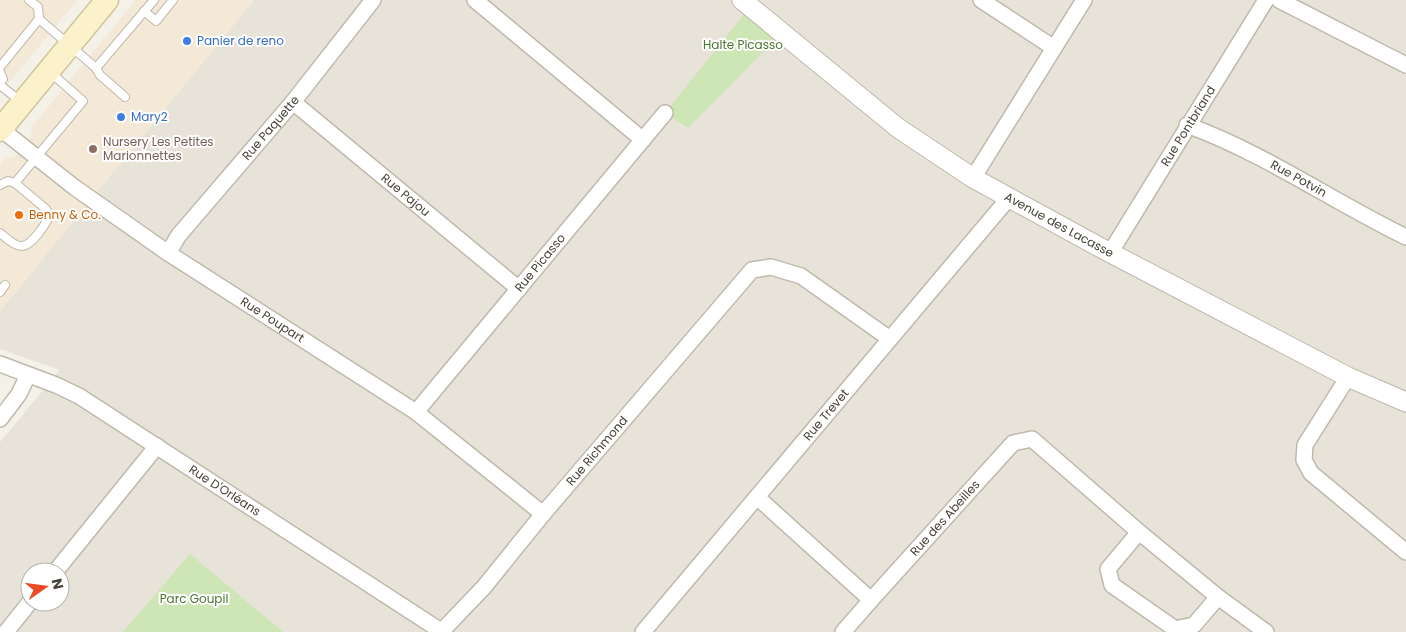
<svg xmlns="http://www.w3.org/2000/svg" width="1406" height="632" viewBox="0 0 1406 632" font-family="Poppins,sans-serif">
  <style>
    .residential { fill: #e7e3d8; fill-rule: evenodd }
    .commercial { fill: #f4e8d6 }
    .green { fill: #cee5b5 }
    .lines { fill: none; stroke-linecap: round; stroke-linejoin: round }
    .service-casing { stroke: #bfb9ac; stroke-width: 10 }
    .minor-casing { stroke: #bfb9ac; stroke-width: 18 }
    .tertiary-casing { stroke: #bfb9ac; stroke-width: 21 }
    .secondary-casing { stroke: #d1c59b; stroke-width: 25 }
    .service { stroke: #fff; stroke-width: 8 }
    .minor { stroke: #fff; stroke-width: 15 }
    .tertiary { stroke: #fff; stroke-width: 19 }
    .secondary { stroke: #fbf1cb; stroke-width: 22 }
    .shop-dot { fill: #3f7fe0; stroke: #fff; stroke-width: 2 }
    .education-dot { fill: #8d6e63; stroke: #fff; stroke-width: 2 }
    .food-dot { fill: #e8710a; stroke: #fff; stroke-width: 2 }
    .labels { text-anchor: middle; stroke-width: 4; stroke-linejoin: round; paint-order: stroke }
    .shop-label { font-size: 12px; fill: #366cbe; stroke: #fff; text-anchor: start }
    .park-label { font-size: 12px; fill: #47762e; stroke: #fff }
    .street-label { font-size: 12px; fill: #474238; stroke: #fff }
    .education-label { font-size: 12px; fill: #785e54; stroke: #fff; text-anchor: start }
    .food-label { font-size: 12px; fill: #c56008; stroke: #fff; text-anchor: start }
  </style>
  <rect width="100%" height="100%" fill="#f4f1e9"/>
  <path class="residential" d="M 254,0 L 1406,0 L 1406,632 L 0,632 L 0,442 L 60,370 L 0,349 L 0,311 ZM 30,572 L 60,572 L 60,602 L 30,602 Z"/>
  <g class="commercial">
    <polygon points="0,0 77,0 0,94"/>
    <polygon points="136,0 254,0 0,311 0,165 6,158 14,157 32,134 31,128"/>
  </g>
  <g class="green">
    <polygon points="745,13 776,39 688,128 665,113"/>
    <polygon points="190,554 283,632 123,632"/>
  </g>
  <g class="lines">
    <defs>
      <g id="service">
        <polyline points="29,0 38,7 39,19"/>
        <polyline points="144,11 156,21 173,0"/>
        <polyline points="0,67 39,19 96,68 154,0"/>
        <polyline points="96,68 100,75 125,97"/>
        <polyline points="0,72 3,79 0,83"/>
        <polyline points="0,85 20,101"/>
        <polyline points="0,185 8,181 15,183 83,101 50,72"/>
        <path d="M 0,233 C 5,237 14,246 21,246 C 31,247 45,225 49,217 L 46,209 L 15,183"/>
        <polyline points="0,292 5,285"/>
      </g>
      <g id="minor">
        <polyline points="475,0 643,140"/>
        <polyline points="981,0 1054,48"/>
        <polyline points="1279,0 1406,65"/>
        <path id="s1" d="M 293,102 L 519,289"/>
        <path id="s2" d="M 1187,125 C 1264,153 1332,201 1406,237"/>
        <path id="s3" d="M 1,129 L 74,187 L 168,253 L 416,412 L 543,514"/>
        <polyline points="973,178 1084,0"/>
        <path id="s4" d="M 168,253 L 179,235 L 293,102 L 373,0"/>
        <path id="s5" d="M 1110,253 L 1266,0"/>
        <path id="s6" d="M 0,364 L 56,385 L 79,396 L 441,631"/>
        <polyline points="1348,377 1305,445 1304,460 1311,473 1406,552"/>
        <path id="s7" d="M 416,412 L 665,113"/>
        <polyline points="0,419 19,394 28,375"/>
        <path id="s8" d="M 757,497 L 871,600 L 1013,443 L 1032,439 L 1139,532 L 1218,597 L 1266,632"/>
        <polyline points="1139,532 1108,569 1112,585 1175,629 1194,625 1218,597"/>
        <polyline points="55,572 157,446"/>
        <polyline points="6,632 30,602"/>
        <path id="s9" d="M 441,632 L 484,587 L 543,514 L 752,270 L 771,267 L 801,276 L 890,339"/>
        <path id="s10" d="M 643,632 L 1008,199"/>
        <polyline points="843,632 871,600"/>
      </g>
      <g id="tertiary">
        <path id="s11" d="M 742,0 L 898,128 L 973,178 L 1103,249 L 1348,377 L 1406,402"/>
      </g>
      <polyline id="secondary" points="0,130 107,0"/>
    </defs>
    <use href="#service" class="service-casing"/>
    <use href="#minor" class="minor-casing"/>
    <use href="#tertiary" class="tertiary-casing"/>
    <use href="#secondary" class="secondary-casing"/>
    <use href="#service" class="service"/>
    <use href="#minor" class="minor"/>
    <use href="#tertiary" class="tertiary"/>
    <use href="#secondary" class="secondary"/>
  </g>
  <g class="shop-dot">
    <circle cx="187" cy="41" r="5"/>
    <circle cx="121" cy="117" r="5"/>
  </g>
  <circle class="education-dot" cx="93" cy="149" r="5"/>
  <circle class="food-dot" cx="19" cy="215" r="5"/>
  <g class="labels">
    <g class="shop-label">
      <text x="197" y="45">Panier de reno</text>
      <text x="131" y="121">Mary2</text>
    </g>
    <g class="park-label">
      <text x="743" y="49">Halte Picasso</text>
      <text x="194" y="603">Parc Goupil</text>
    </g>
    <g class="street-label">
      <text dy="4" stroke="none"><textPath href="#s5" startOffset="149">Rue Pontbriand</textPath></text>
      <text dy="4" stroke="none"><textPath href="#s4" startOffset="162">Rue Paquette</textPath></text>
      <text dy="4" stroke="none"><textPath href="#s2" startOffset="124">Rue Potvin</textPath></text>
      <text dy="4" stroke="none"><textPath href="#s1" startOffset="146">Rue Pajou</textPath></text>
      <text dy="4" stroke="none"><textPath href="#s11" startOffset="390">Avenue des Lacasse</textPath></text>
      <text dy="4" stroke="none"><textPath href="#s7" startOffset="194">Rue Picasso</textPath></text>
      <text dy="4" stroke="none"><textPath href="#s3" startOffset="332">Rue Poupart</textPath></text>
      <text dy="4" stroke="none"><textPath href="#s10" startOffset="284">Rue Trevet</textPath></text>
      <text dy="4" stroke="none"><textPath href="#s9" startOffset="239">Rue Richmond</textPath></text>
      <text dy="4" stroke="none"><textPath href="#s6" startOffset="259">Rue D'Orléans</textPath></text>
      <text dy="4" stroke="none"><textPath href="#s8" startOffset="264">Rue des Abeilles</textPath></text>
    </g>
    <g class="education-label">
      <text x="103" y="146">Nursery Les Petites<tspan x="103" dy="14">Marionnettes</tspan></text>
    </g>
    <g class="food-label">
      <text x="29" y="219">Benny &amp; Co.</text>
    </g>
  </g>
  <g transform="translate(45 587) rotate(76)"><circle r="24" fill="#ffffff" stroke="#b5b3af"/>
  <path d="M0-4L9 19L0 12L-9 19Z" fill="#ed4b26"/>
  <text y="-8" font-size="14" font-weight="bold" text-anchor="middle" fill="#474238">N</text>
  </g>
</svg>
